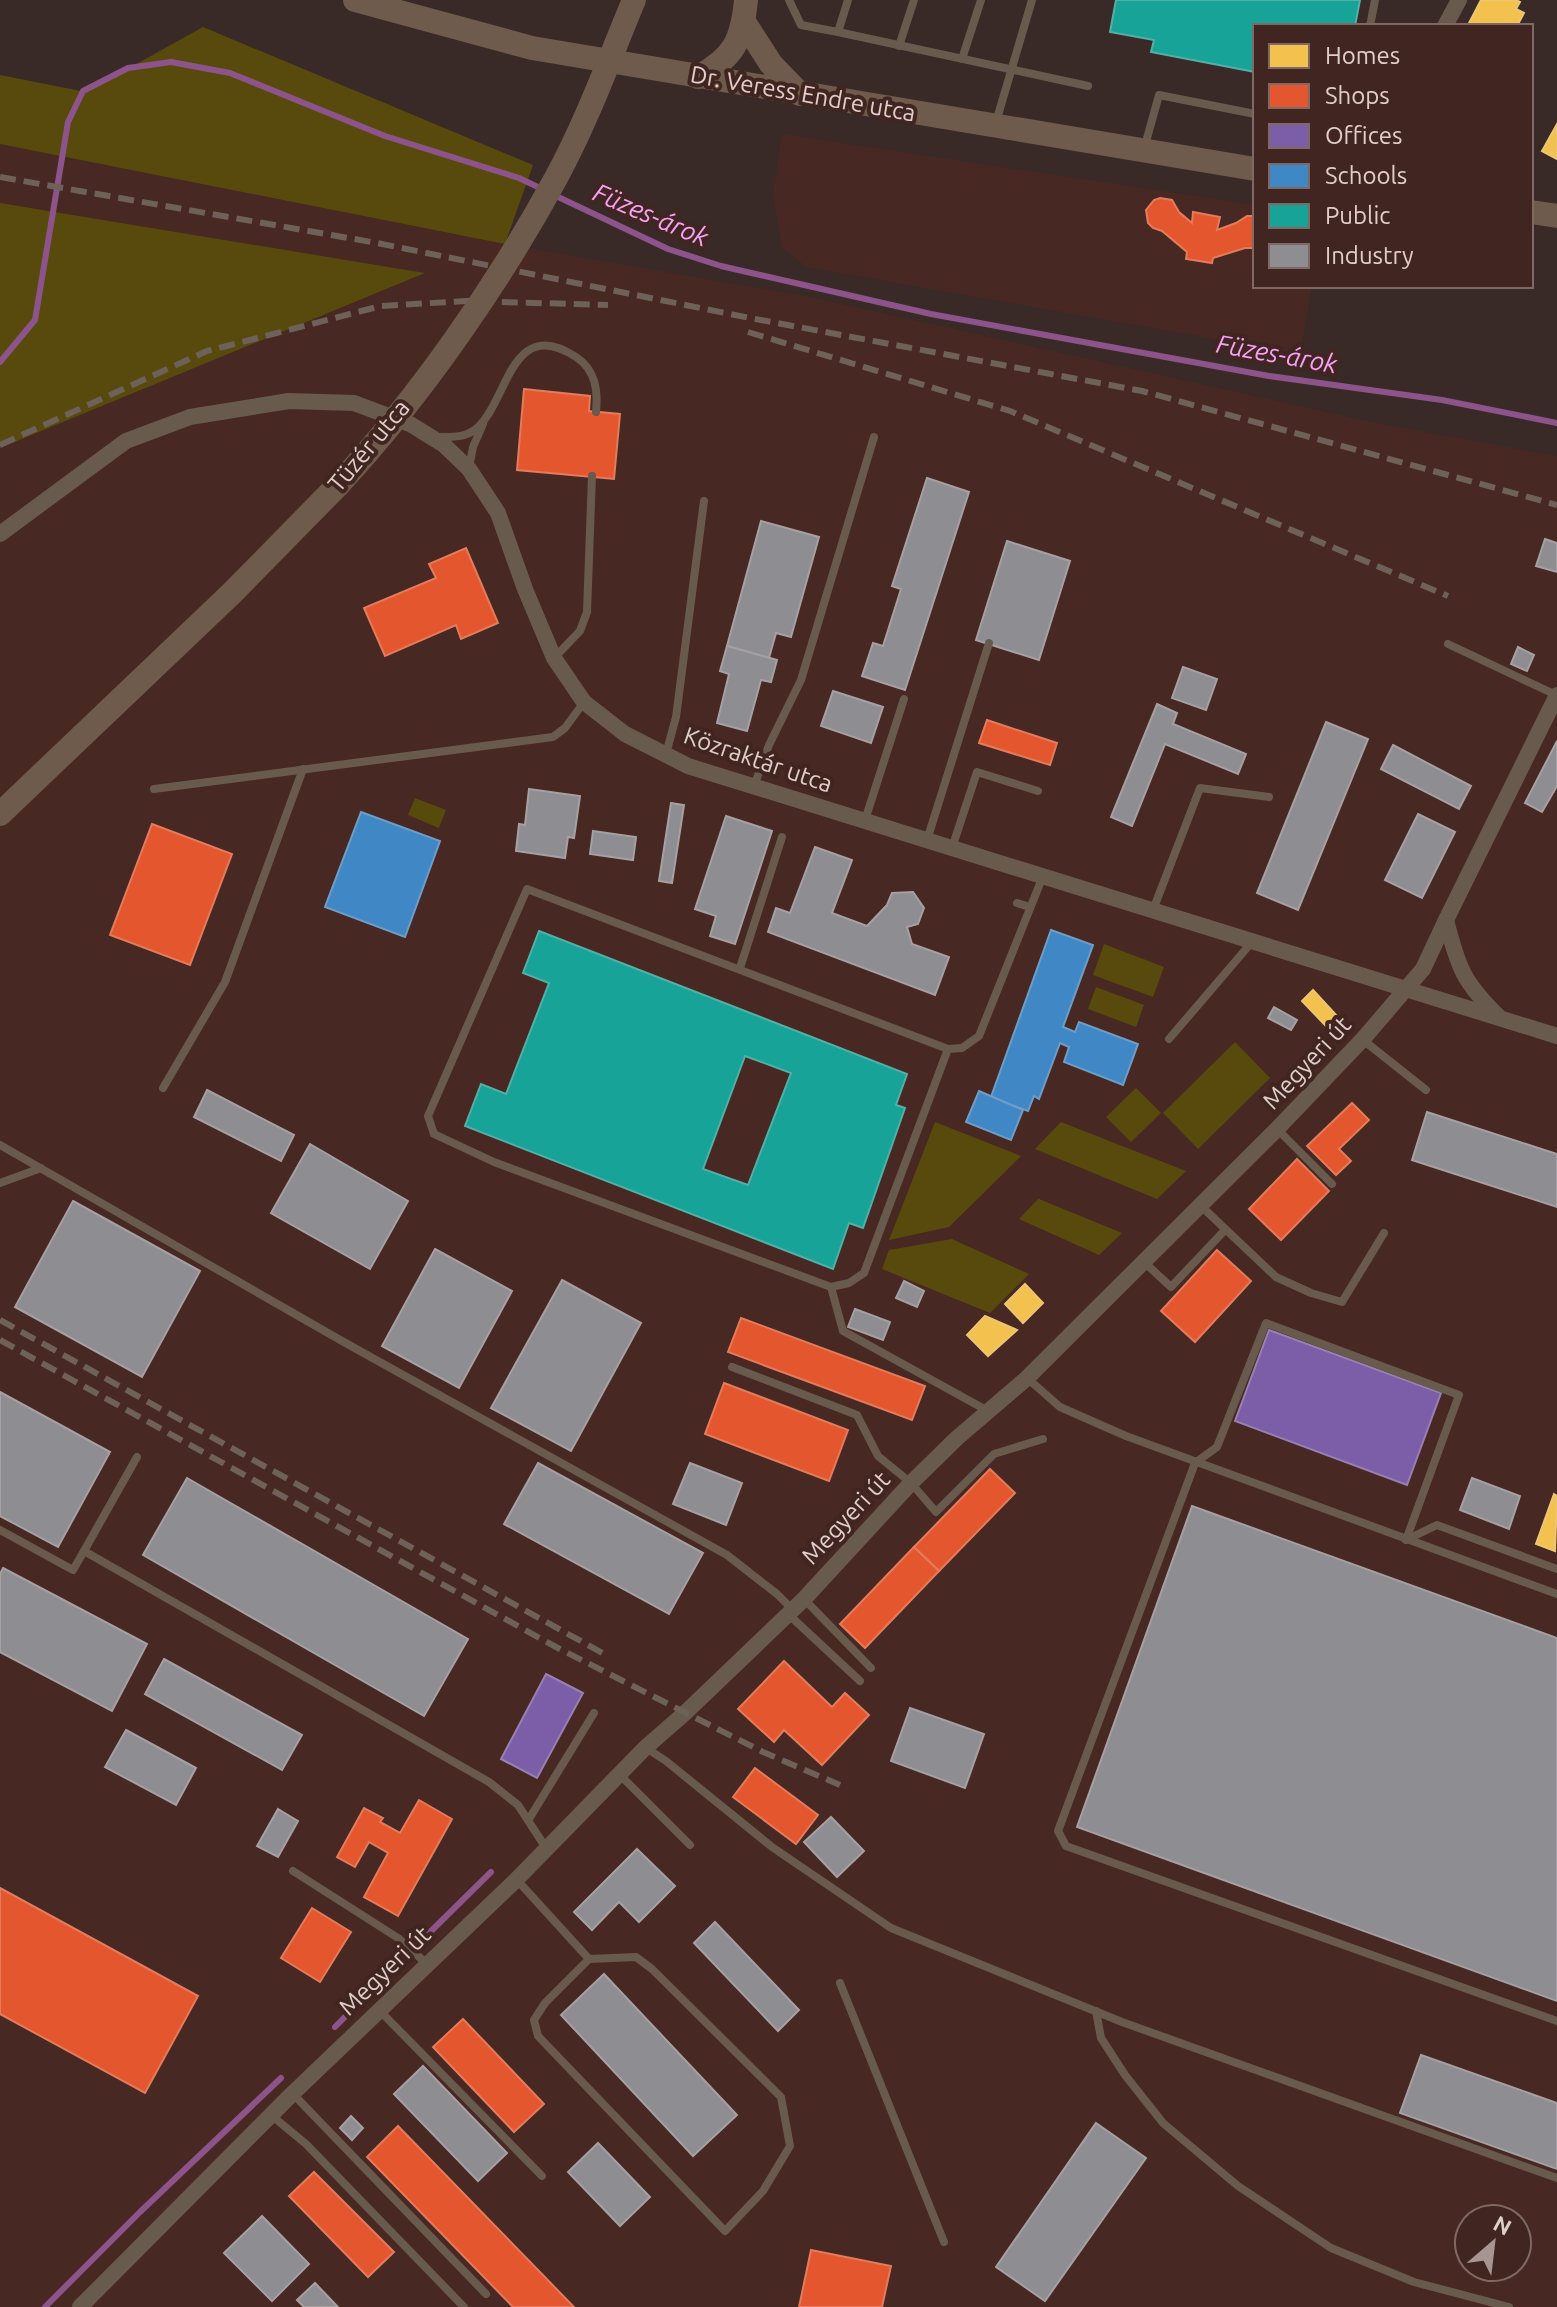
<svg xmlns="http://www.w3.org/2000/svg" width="1557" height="2307" viewBox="0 0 1557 2307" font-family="Ubuntu,sans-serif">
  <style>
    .built { fill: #482822; fill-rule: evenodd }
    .green { fill: #584a0d }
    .homes { fill: #f2c14e; stroke: #edc573; stroke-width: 2 }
    .shops { fill: #e4572e; stroke: #e37b5d; stroke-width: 2 }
    .offices { fill: #7b5ea7; stroke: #9980b2; stroke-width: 2 }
    .schools { fill: #3f88c5; stroke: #6f9dc6; stroke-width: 2 }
    .public { fill: #17a398; stroke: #53b0a7; stroke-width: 2; fill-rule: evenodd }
    .industry { fill: #8d8d92; stroke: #a6a0a3; stroke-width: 2 }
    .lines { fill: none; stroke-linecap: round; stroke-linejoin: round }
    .stream { stroke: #8d548b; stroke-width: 6 }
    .lane { stroke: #695a4e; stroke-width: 8 }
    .street { stroke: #695a4e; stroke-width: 16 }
    .secondary { stroke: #6e5b4b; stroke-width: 24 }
    .rail { stroke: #6e615a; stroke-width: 6; stroke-dasharray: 16 8; stroke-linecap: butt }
    .secondary-bridge { stroke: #6e5b4b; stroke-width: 24 }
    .labels { text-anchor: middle; stroke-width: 8; stroke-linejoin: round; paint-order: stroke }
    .street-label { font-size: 24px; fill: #e0ceca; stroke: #402520 }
    .water-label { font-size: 26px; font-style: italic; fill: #f6a1f5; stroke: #402520 }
  </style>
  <rect width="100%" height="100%" fill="#392a27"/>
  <g class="built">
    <polygon points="782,134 1255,205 1255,286 1312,286 1300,354 806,267 782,247 773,194"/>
    <path d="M 0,144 L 505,244 L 815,298 L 1376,423 L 1557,456 L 1557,2307 L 0,2307 L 0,448 L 423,273 L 0,203 ZM 1469,2219 L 1517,2219 L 1517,2267 L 1469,2267 Z"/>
  </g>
  <g class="green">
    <polygon points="203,27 533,165 505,244 0,144 0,75 86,92"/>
    <polygon points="0,203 425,273 0,448"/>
    <polygon points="415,798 446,810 439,828 408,815"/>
    <polygon points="1104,944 1164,967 1153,997 1093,975"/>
    <polygon points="1096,987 1144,1005 1136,1027 1088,1009"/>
    <polygon points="1235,1042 1270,1078 1198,1149 1163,1113"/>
    <polygon points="1136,1088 1161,1113 1131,1142 1106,1117"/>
    <polygon points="935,1122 1021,1156 949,1227 889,1240"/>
    <polygon points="1061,1122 1186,1171 1157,1199 1035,1149"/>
    <polygon points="1039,1198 1039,1199 1122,1233 1099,1255 1019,1219"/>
    <polygon points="952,1239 1029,1274 990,1313 882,1269 889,1250"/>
  </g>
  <g class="homes">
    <polygon points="1481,0 1516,0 1520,2 1516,9 1524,13 1517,26 1509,23 1507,26 1470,26 1468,25"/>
    <polygon points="1557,124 1557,159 1542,151"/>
    <polygon points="1313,990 1337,1016 1326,1026 1302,1001"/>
    <polygon points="1025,1284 1043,1303 1023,1323 1005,1304"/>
    <polygon points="985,1316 1017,1330 988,1356 967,1335"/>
    <polygon points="1554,1494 1557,1496 1555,1551 1536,1544"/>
  </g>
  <g class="shops">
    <polygon points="1160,198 1172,200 1179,212 1192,223 1193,212 1220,217 1217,230 1236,223 1247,216 1255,216 1255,248 1245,248 1213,258 1212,263 1186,259 1187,252 1162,231 1153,228 1148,223 1146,210 1154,200"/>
    <polygon points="524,389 590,396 589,411 620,414 614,479 517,470"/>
    <polygon points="466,548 498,623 461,639 456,625 385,656 364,608 436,578 429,564"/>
    <polygon points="987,720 1057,743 1050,765 979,743"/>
    <polygon points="152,824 232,854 190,965 110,935"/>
    <polygon points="1352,1103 1369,1120 1339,1149 1351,1161 1336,1175 1307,1146"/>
    <polygon points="1297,1159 1329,1191 1281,1240 1249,1209"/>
    <polygon points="1217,1250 1251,1281 1195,1342 1161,1311"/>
    <polygon points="741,1318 925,1386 912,1420 728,1352"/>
    <polygon points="724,1383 848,1430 829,1481 705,1434"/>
    <polygon points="990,1469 1015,1493 939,1571 914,1547"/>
    <polygon points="914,1547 939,1571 865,1648 840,1624"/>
    <polygon points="784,1661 832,1707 845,1693 869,1715 822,1765 784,1730 774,1742 738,1709"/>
    <polygon points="755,1768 818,1815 796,1844 733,1797"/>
    <polygon points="419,1800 452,1819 398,1916 364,1897 388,1853 369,1842 355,1867 337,1857 364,1808 383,1818 380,1822 400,1833"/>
    <polygon points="0,1888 198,1996 145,2093 0,2014"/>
    <polygon points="312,1908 351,1932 320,1982 281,1958"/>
    <polygon points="463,2019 544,2104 514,2132 433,2047"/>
    <polygon points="398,2126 574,2307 513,2307 367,2157"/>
    <polygon points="314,2172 394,2252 368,2277 289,2196"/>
    <polygon points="811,2250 891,2266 882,2307 799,2307"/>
  </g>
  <g class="offices">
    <polygon points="1269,1330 1441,1393 1407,1485 1235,1421"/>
    <polygon points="546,1674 583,1693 537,1778 501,1759"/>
  </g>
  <g class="schools">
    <polygon points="361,812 440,841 405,937 325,907"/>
    <polygon points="1051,930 1093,945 1063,1027 1075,1032 1079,1022 1138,1044 1123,1085 1064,1062 1069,1047 1060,1043 1039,1099 1034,1096 1028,1111 991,1097"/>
    <polygon points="979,1091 1023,1110 1011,1140 966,1122"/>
  </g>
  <g class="public">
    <polygon points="1116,0 1360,0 1355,26 1255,26 1255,72 1151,52 1154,40 1110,32"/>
    <path d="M 539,931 L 907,1074 L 896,1105 L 905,1108 L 863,1228 L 849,1223 L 833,1269 L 465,1126 L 481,1084 L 506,1094 L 549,983 L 523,973 ZM 745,1056 L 791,1073 L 748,1185 L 703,1169 Z"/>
  </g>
  <g class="industry">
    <polygon points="927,478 969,492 905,690 862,676 873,643 883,646 901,589 892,586"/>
    <polygon points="761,521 819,537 791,637 776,633 769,658 727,646"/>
    <polygon points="1545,539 1557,543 1557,572 1536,566"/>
    <polygon points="1007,541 1070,561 1039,660 976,640"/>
    <polygon points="727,646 777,660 771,682 761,680 747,731 717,723 729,674 720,671"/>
    <polygon points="1518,647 1534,655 1527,671 1511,664"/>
    <polygon points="1183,667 1217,679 1206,710 1172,698"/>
    <polygon points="833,691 883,707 871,743 821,726"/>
    <polygon points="1157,704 1177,713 1173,724 1246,754 1238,774 1165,744 1132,826 1111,817"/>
    <polygon points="1326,722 1368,739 1298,910 1257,893"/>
    <polygon points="1557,741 1557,786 1542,812 1525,803"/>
    <polygon points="1393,745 1471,786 1459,809 1381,769"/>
    <polygon points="529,789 580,796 574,838 568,837 565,858 516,851 519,824 525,825"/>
    <polygon points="671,803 684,805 672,883 659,881"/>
    <polygon points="1418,814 1455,832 1422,898 1385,880"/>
    <polygon points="726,816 772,831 735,944 710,936 716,916 695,909"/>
    <polygon points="593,831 636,837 633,860 590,854"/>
    <polygon points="815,847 852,860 832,913 867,926 887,905 892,893 913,892 924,908 918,924 907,927 912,944 949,957 935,995 768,932 776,908 790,913"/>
    <polygon points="1274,1007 1297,1020 1291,1030 1268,1018"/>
    <polygon points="207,1090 294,1135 281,1161 194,1117"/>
    <polygon points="1427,1112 1557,1154 1557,1207 1412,1160"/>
    <polygon points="310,1144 408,1201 370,1269 271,1213"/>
    <polygon points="73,1201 200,1271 142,1377 15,1307"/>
    <polygon points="435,1249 512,1291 459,1388 382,1346"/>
    <polygon points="562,1280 641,1323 571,1451 491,1408"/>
    <polygon points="904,1281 924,1291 917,1307 896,1298"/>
    <polygon points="855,1309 890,1322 883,1340 848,1327"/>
    <polygon points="0,1392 110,1452 58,1547 0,1516"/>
    <polygon points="538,1463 703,1553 669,1614 504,1524"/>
    <polygon points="690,1463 742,1483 726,1525 673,1504"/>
    <polygon points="187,1478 468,1639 424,1716 143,1555"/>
    <polygon points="1472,1478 1520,1496 1509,1529 1460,1510"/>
    <polygon points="1192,1506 1557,1638 1557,2001 1077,1827"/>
    <polygon points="3,1568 147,1644 112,1711 0,1652 0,1574"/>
    <polygon points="164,1659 302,1735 282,1770 145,1694"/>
    <polygon points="910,1708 984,1734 965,1788 891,1761"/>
    <polygon points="126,1730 196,1768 176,1805 105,1767"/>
    <polygon points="278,1809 298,1821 278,1857 257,1846"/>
    <polygon points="831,1817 864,1851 837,1877 804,1842"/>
    <polygon points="637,1849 675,1886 639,1922 619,1902 592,1930 574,1912"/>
    <polygon points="715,1922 799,2010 778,2031 694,1943"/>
    <polygon points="604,1974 737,2115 693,2156 561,2015"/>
    <polygon points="1421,2055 1557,2103 1557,2169 1400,2113"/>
    <polygon points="423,2066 507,2153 478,2181 394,2094"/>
    <polygon points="351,2116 363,2128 352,2140 340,2128"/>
    <polygon points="1096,2123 1146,2158 1045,2301 996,2267"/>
    <polygon points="598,2143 650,2197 620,2226 568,2172"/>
    <polygon points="262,2216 309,2264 272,2301 224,2253"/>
    <polygon points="315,2283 338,2307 304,2307 297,2300"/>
  </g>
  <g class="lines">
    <g class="stream">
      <polyline points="554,195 668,249 721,266 931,314 1269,376 1442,400 1557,423"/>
      <polyline points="0,362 35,320 68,122 83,91 128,68 171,62 230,73 385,136 519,178 544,190"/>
      <polyline points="418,1944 491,1872"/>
      <polyline points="335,2027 397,1964"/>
      <polyline points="45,2307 140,2212 281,2078"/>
    </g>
    <g class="lane">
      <polyline points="789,0 801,25 838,32"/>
      <polyline points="848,0 838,32 1088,86"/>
      <polyline points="1370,26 1375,0"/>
      <polyline points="899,46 914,0"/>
      <polyline points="962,59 981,0"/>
      <polyline points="996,122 1032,0"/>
      <polyline points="1144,149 1159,95 1255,114"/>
      <path d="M 437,437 C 455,437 470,438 482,423 C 508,394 514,316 576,357 C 596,370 598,391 596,412"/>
      <polyline points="469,468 473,447 483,424"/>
      <polyline points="1448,644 1556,695"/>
      <polyline points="554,658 580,631 587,612 592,476"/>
      <polyline points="666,754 676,717 704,501"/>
      <polyline points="754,786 769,745 801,680 874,437"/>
      <polyline points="154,789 553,737 565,728 584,702"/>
      <polyline points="865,820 904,699"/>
      <polyline points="927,840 989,643"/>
      <polyline points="952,848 977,772 1038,791"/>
      <polyline points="1017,903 1030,907"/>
      <polyline points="1153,910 1200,788 1269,797"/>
      <polyline points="740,968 782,837"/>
      <polyline points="1169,1039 1252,942"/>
      <polyline points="1363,1040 1426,1090"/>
      <polyline points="948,1049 864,1273 849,1283 831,1287 494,1162 434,1134 428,1116 527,889 948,1049 962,1048 979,1036 1043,876"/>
      <polyline points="163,1088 225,982 303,769"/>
      <polyline points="1277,1129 1332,1184"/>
      <polyline points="0,1145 342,1341 727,1555 777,1594 792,1609"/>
      <polyline points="0,1183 41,1168"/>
      <polyline points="1201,1206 1276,1277 1311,1293 1342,1302 1384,1233"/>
      <polyline points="1145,1263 1171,1287 1225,1230"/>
      <polyline points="831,1287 843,1331 988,1411"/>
      <polyline points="732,1367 857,1415 878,1456 911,1483 936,1512 994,1454 1043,1439"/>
      <polyline points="1027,1378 1060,1407 1126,1436 1557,1594"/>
      <polyline points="137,1457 84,1551 489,1782 518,1805 546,1848"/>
      <polyline points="0,1530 73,1570 84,1551"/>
      <polyline points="1406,1540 1459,1395 1266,1323 1217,1447 1195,1463 1058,1831 1066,1846 1557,2021"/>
      <polyline points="1406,1540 1437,1525 1557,1569"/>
      <polyline points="804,1599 871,1668"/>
      <polyline points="788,1614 860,1681"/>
      <polyline points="646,1748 666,1761 772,1847 891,1928 1122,2022 1557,2178"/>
      <polyline points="620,1775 690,1845"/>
      <polyline points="529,1819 594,1713"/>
      <polyline points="293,1871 398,1938 427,1964"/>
      <polyline points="517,1880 589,1959 545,2003 534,2020 538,2036 725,2231 763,2191 790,2146 781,2097 652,1969 636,1957 589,1959"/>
      <polyline points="840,1983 944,2242"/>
      <polyline points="380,2011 542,2176"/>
      <polyline points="1096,2011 1101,2038 1125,2075 1163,2123 1238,2186 1331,2248 1414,2282 1509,2307"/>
      <polyline points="293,2094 486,2294"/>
      <polyline points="271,2115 306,2144 464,2307"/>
    </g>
    <g class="street">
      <polyline points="1445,26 1459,0"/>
      <polyline points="0,534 126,441 190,417 289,401 354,403 410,424 444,445 469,469 498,513 525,589 554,658 584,702 625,734 688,766 1557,1036"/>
      <path d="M 1446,920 C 1458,967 1463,982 1498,1016"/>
      <polyline points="80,2307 292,2094 516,1880 645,1748 685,1713 804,1599 911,1483 957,1438 1027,1378 1277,1129 1363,1039 1423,969 1446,920 1557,695"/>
    </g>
    <g class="secondary">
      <polyline points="355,0 532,48 1255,169"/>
      <polyline points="744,22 771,64 800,94"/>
      <path d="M 698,77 C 734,57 742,41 746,0"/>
      <polyline points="1531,212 1557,216"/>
      <polyline points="0,814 232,593 338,485"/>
    </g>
    <g class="rail">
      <polyline points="0,177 377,243 750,318 1142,391 1557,505"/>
      <polyline points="748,332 1010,411 1448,596"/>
      <polyline points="0,445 207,351 381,306 466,301 608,305"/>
      <polyline points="0,1320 606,1655"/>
      <polyline points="0,1340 556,1647 763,1752 840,1785"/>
    </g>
    <path class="secondary-bridge" d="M 338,485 C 419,398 499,283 556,178 C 587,121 609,60 634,0"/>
  </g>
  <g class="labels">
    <g class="street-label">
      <text transform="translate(803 94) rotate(10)" y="8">Dr. Veress Endre utca</text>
      <text transform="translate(369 446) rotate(-50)" y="8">Tüzér utca</text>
      <text transform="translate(758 760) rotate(19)" y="8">Közraktár utca</text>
      <text transform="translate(1307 1063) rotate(-47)" y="8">Megyeri út</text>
      <text transform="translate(846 1518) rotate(-47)" y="8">Megyeri út</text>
      <text transform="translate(385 1971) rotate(-44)" y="8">Megyeri út</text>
    </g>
    <g class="water-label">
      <text transform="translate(651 215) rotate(23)" y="9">Füzes-árok</text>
      <text transform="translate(1277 354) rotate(10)" y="9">Füzes-árok</text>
    </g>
  </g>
  <rect x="1253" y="24" width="280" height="264" fill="#402520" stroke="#806964" stroke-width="2"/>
  <rect x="1269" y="44" width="40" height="24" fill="#f2c14e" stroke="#806964" stroke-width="2"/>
  <text x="1325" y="64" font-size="24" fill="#e0ceca">Homes</text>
  <rect x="1269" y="84" width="40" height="24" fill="#e4572e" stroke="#806964" stroke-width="2"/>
  <text x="1325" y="104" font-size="24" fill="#e0ceca">Shops</text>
  <rect x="1269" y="124" width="40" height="24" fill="#7b5ea7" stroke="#806964" stroke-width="2"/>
  <text x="1325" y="144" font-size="24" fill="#e0ceca">Offices</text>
  <rect x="1269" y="164" width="40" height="24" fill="#3f88c5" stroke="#806964" stroke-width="2"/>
  <text x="1325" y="184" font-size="24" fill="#e0ceca">Schools</text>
  <rect x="1269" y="204" width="40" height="24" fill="#17a398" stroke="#806964" stroke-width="2"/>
  <text x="1325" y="224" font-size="24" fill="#e0ceca">Public</text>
  <rect x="1269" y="244" width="40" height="24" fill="#8d8d92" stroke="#806964" stroke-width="2"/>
  <text x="1325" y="264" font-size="24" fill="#e0ceca">Industry</text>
  <g transform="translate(1493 2243) rotate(28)"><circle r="38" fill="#402520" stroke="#806964" stroke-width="2"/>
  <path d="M0-6L14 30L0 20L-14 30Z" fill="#a69591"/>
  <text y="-12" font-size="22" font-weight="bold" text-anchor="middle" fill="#e0ceca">N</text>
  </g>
</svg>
